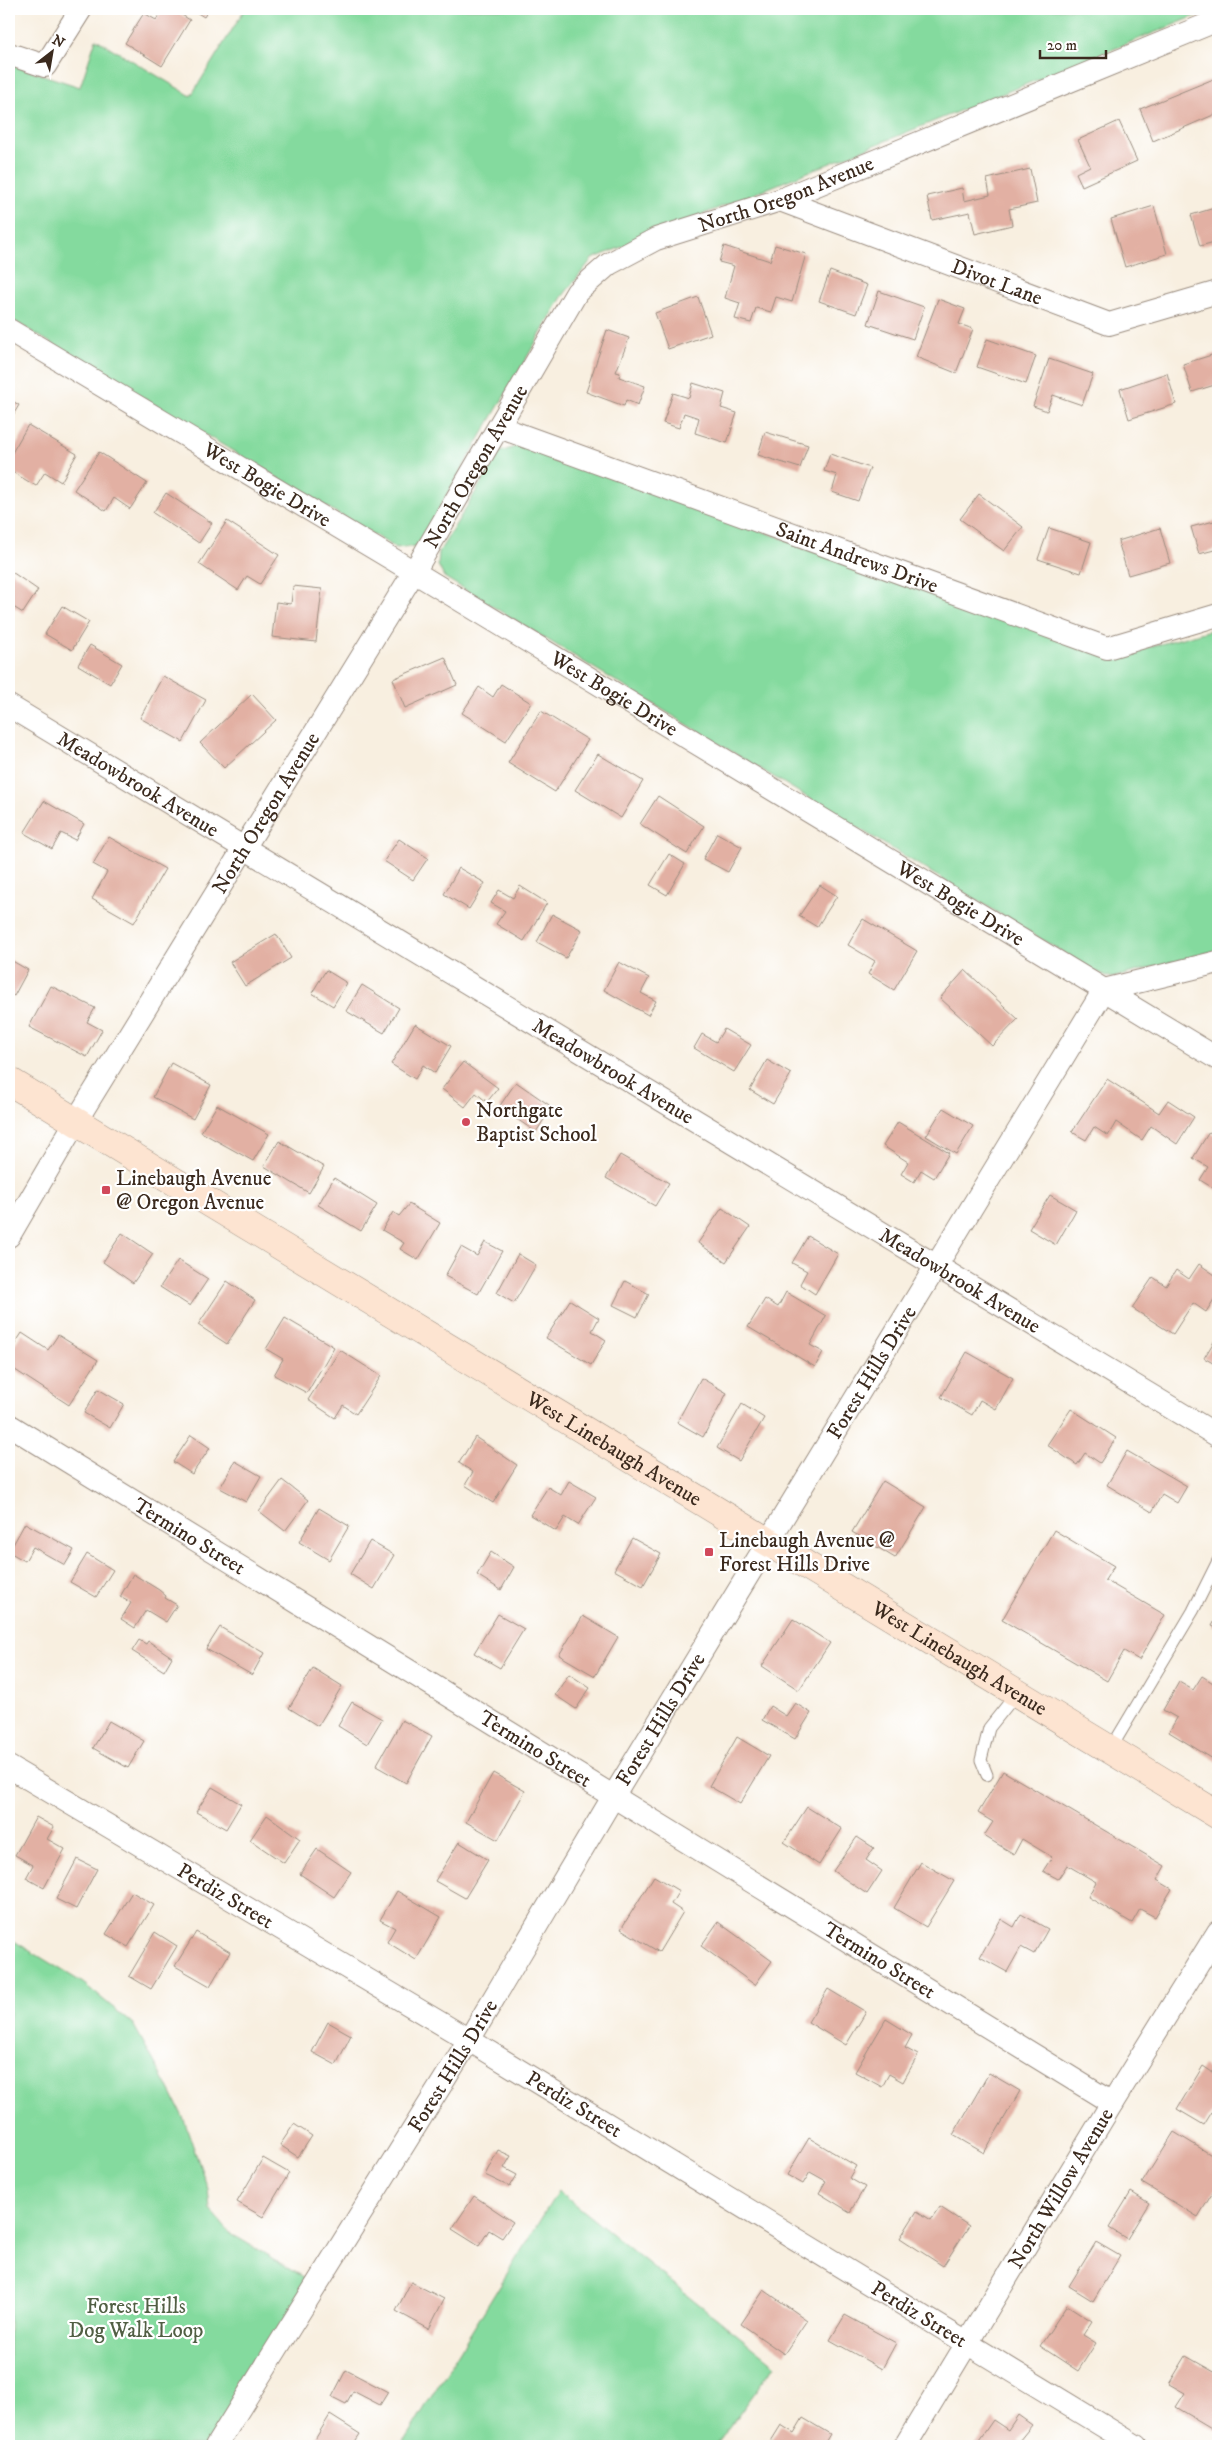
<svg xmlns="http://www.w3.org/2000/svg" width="1227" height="2455" viewBox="0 0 1227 2455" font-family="'IM FELL DW Pica',serif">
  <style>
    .green { fill: #84da9e; stroke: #60825e }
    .building { fill: #e2b0a3 }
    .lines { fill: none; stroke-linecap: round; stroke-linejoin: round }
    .lane-casing { stroke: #9a8c7f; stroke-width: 13 }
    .street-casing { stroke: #9a8c7f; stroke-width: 24 }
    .secondary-casing { stroke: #9a8c7f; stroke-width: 29 }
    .lane { stroke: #fff; stroke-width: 11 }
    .street { stroke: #fff; stroke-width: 22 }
    .secondary { stroke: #fde4d1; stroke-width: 28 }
    .poi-dot { fill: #d1495b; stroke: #fff; stroke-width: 2 }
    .labels { text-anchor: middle; stroke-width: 4.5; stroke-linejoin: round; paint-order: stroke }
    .street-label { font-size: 21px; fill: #3b2a1e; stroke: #fff }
    .poi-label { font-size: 21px; fill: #3b2a1e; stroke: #fff; text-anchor: start }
    .park-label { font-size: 21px; fill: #515f44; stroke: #fff }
  </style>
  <rect width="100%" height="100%" fill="#fff"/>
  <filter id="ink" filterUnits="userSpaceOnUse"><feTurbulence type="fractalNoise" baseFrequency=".02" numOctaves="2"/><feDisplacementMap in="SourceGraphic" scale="10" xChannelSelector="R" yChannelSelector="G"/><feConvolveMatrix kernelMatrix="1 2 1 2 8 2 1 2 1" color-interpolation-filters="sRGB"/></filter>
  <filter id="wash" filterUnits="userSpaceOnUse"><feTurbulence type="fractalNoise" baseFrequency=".0096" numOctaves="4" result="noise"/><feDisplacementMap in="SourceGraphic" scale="20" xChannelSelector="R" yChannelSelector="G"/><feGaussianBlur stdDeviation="1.12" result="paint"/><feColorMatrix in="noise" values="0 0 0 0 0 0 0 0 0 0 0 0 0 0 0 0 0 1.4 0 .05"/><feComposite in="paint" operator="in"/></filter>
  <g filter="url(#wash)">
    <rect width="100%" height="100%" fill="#f8efe0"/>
    <g class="green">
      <polygon points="245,9 1213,9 592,259 562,297 417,546 396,548 9,318 9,64 80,87 96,39 191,96"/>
      <polygon points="521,445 1114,657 1218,628 1218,950 1112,978 1092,970 444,577 438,565 439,552 500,452"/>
      <polygon points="9,1938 83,1983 133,2024 166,2083 183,2117 208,2189 210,2210 230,2233 317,2285 216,2446 19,2446 9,2442"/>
      <polygon points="558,2191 775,2365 716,2446 401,2446"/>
    </g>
    <g id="blocks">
      <g class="building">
        <polygon points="163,9 172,9 190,20 162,66 125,43 144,13 156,20"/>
        <polygon points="191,9 209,9 204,17"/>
        <polygon points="1216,78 1218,84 1218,113 1153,141 1140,109"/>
        <polygon points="1119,121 1137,161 1082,186 1076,173 1090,166 1078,140"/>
        <polygon points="1030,169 1037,203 1009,209 1012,225 975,234 970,212 932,220 927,196 962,188 964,201 990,195 987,179"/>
        <polygon points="1154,206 1167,254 1125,267 1111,219"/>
        <polygon points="1218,207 1218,241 1200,246 1191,215"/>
        <polygon points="775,245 806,254 792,302 776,297 771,312 756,308 751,323 735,319 740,303 725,298 734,266 719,262 724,246 770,261"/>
        <polygon points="830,271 867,285 856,314 819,301"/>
        <polygon points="879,291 924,307 913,339 868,324"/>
        <polygon points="698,297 711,334 668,349 655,313"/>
        <polygon points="938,299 965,309 959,324 973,329 956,373 916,357"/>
        <polygon points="607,330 629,338 616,372 620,373 619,377 645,386 638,405 626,400 624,406 586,392"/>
        <polygon points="987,339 1036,356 1026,384 977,367"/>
        <polygon points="1218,353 1218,384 1192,392 1183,364"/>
        <polygon points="1049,359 1093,374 1082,405 1053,395 1047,411 1033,406"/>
        <polygon points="1167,373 1176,404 1129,419 1120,389"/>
        <polygon points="693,383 725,393 721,408 737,413 727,443 695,433 699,418 684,413 679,428 663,423 673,393 689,398"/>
        <polygon points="9,399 19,405 9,422"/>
        <polygon points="28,425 77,454 61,482 45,472 36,486 9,470 9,458"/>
        <polygon points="765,432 808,445 800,468 758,455"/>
        <polygon points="99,452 147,483 130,509 114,498 106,511 74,490"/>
        <polygon points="830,454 870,468 858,501 832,492 837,475 824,471"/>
        <polygon points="166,493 212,523 199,543 153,513"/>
        <polygon points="979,494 1023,527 1004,551 960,519"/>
        <polygon points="1218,520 1218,549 1199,554 1191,527"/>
        <polygon points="227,521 279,555 260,584 247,576 238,590 199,564"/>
        <polygon points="1049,528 1091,542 1081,573 1038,559"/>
        <polygon points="1160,528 1170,563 1128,575 1118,541"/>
        <polygon points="9,570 38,590 23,613 10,605 9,607"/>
        <polygon points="293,586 322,589 316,642 272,637 276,602 291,604"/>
        <polygon points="62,606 89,622 72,650 45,634"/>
        <polygon points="90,645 122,664 110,684 78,665"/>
        <polygon points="445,657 457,685 405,708 393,679"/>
        <polygon points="163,676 206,700 183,742 140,718"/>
        <polygon points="501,684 531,703 506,741 462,713 479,687 493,697"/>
        <polygon points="252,694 276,720 224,768 200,743"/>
        <polygon points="541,711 588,740 555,792 508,763"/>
        <polygon points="598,754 643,781 621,818 575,790"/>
        <polygon points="658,796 704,826 687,854 640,824"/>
        <polygon points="44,801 84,824 75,840 61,833 52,849 24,833"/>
        <polygon points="717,833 742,847 728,872 703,859"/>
        <polygon points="109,837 165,869 134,923 92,899 107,872 93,864"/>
        <polygon points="399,839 428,858 413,880 384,861"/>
        <polygon points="669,854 685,864 667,895 650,885"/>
        <polygon points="459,868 485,883 469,909 444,894"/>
        <polygon points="820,885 837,896 817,927 799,916"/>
        <polygon points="520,886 547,903 524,941 496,924 505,911 491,903 499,890 513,898"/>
        <polygon points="552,914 582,930 566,958 537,942"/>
        <polygon points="863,919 917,951 894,990 868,974 875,961 848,945"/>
        <polygon points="276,934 291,958 245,986 230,962"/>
        <polygon points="9,959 28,970 14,996 9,993"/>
        <polygon points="619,962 649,978 641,993 656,1001 648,1015 604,990"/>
        <polygon points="326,970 347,983 333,1006 312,993"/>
        <polygon points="965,970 1018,1019 992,1046 940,998"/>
        <polygon points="362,985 399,1008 384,1033 346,1011"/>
        <polygon points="51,986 95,1008 87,1022 102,1030 87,1057 29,1027"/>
        <polygon points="415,1024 451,1046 435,1073 423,1065 415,1079 391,1064"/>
        <polygon points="724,1029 751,1045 734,1072 694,1048 702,1034 716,1042"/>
        <polygon points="767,1060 791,1074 773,1104 750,1090"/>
        <polygon points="463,1062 498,1088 487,1102 476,1093 465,1107 442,1089"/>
        <polygon points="171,1063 211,1085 193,1119 153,1097"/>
        <polygon points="1107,1079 1159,1113 1168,1100 1194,1117 1177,1144 1151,1126 1142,1140 1116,1122 1108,1136 1094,1127 1086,1140 1072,1132"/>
        <polygon points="516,1082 552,1107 536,1132 499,1107"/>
        <polygon points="217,1105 269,1134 253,1161 201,1132"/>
        <polygon points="943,1108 973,1126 956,1154 926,1136"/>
        <polygon points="898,1122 949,1153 934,1178 921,1170 914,1182 901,1174 908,1162 883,1146"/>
        <polygon points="1209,1132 1218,1137 1218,1191 1200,1180 1208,1167 1193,1158"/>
        <polygon points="279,1141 324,1167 309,1193 264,1166"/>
        <polygon points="620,1155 669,1183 655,1206 606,1178"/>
        <polygon points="334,1178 377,1205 361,1231 318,1205"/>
        <polygon points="1050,1195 1076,1210 1056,1245 1029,1229"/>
        <polygon points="409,1204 440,1223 418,1260 400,1249 404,1243 382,1230 393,1212 399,1216"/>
        <polygon points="722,1208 750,1227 726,1262 698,1243"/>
        <polygon points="122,1233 153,1254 133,1283 103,1262"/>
        <polygon points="808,1236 838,1254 815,1294 800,1284 807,1271 792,1263"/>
        <polygon points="485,1242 502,1251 478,1294 445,1276 461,1247 477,1256"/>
        <polygon points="518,1254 536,1265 514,1303 497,1293"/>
        <polygon points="178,1260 208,1279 190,1306 160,1287"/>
        <polygon points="1199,1264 1218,1277 1218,1293 1206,1312 1193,1303 1173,1334 1132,1308 1153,1277 1166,1286 1176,1270 1189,1279"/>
        <polygon points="227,1281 255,1300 227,1344 198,1325"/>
        <polygon points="625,1281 649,1294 637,1317 613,1305"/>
        <polygon points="786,1292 826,1316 810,1345 823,1352 815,1367 748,1327 765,1299 778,1307"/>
        <polygon points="570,1300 599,1318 592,1331 606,1340 591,1365 546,1338"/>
        <polygon points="285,1318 334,1347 307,1393 274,1375 283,1359 266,1349"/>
        <polygon points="22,1333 48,1350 58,1335 98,1360 69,1405 9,1366 9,1353"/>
        <polygon points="1218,1335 1218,1366 1204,1358"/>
        <polygon points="340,1350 381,1376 356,1414 343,1405 335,1418 308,1400"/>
        <polygon points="967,1352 1013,1378 996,1409 980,1400 972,1415 941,1397"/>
        <polygon points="701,1378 727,1393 703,1437 677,1422"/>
        <polygon points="98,1389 124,1404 110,1428 84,1413"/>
        <polygon points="742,1404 764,1418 739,1461 717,1448"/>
        <polygon points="1071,1409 1116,1438 1100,1463 1085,1453 1077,1465 1047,1445"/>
        <polygon points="191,1435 210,1448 192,1474 173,1462"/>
        <polygon points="475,1437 517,1465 493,1503 465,1485 473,1472 459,1463"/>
        <polygon points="1127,1451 1187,1486 1177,1503 1162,1494 1152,1512 1107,1485"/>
        <polygon points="235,1461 261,1476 246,1502 220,1488"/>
        <polygon points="282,1480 308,1500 285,1531 259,1511"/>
        <polygon points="569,1481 596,1497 578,1525 565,1517 556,1531 530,1515 548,1487 561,1495"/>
        <polygon points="883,1481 926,1507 895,1558 852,1532"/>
        <polygon points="319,1508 349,1526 329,1560 299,1542"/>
        <polygon points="25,1523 74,1550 65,1565 33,1547 25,1561 9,1552"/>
        <polygon points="1054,1530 1114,1566 1105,1580 1165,1615 1139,1660 1124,1651 1107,1681 1002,1620"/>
        <polygon points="632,1538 661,1554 643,1586 614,1570"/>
        <polygon points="370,1541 394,1555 374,1589 350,1574"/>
        <polygon points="491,1552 514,1567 501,1590 477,1575"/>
        <polygon points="87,1554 113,1570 96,1597 70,1582"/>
        <polygon points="133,1574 159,1590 166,1596 165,1598 177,1605 166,1622 146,1610 135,1628 121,1619 131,1603 120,1597"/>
        <polygon points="498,1614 524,1629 500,1668 474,1653"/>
        <polygon points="1218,1615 1218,1629 1212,1626"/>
        <polygon points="583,1616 618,1637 595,1676 559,1655"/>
        <polygon points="793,1619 830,1643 799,1690 762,1666"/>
        <polygon points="220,1627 264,1653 252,1675 206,1649"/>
        <polygon points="139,1640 146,1644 148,1641 172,1657 164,1671 132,1651"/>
        <polygon points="313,1668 342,1686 318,1726 289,1708"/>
        <polygon points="569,1674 590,1688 576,1709 555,1695"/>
        <polygon points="1202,1676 1218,1686 1218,1762 1169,1732 1177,1718 1163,1710 1179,1682 1193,1690"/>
        <polygon points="352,1702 382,1719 367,1744 338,1726"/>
        <polygon points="795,1703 811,1713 795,1739 762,1720 770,1706 786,1716"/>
        <polygon points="402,1720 432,1736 406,1783 376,1766"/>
        <polygon points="109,1721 144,1741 128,1768 93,1748"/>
        <polygon points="737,1737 769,1756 740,1804 709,1786"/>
        <polygon points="1003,1771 1165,1866 1157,1880 1172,1889 1155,1917 1140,1909 1132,1923 1088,1897 1096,1882 1067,1865 1058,1879 1043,1871 1052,1857 1022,1839 1014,1854 984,1836 993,1822 978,1813"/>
        <polygon points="493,1773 525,1791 498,1840 466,1822"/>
        <polygon points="212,1787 241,1804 226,1829 196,1812"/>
        <polygon points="807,1807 842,1829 819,1865 784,1842"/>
        <polygon points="267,1815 300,1839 284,1863 250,1840"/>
        <polygon points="36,1817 54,1827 47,1839 65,1849 44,1888 26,1878 33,1865 15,1855"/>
        <polygon points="857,1837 874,1848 866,1860 882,1871 867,1894 833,1871"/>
        <polygon points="459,1842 488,1860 465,1898 435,1881"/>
        <polygon points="317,1849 351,1872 334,1897 300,1874"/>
        <polygon points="77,1859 97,1869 76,1909 56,1899"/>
        <polygon points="921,1862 954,1881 926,1927 894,1908"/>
        <polygon points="654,1876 679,1891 671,1904 683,1912 659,1952 621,1929"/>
        <polygon points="397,1891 441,1917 416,1960 387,1942 395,1928 380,1920"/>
        <polygon points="132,1892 154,1905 128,1947 106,1934"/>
        <polygon points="1021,1914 1048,1929 1034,1954 1021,1947 1007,1972 980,1957 1001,1919 1014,1927"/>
        <polygon points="718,1922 772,1961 755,1985 701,1946"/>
        <polygon points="155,1932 177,1946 151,1989 129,1976"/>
        <polygon points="196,1932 230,1952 210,1986 175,1966"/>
        <polygon points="828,1989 866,2012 846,2045 808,2022"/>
        <polygon points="886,2019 912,2035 905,2048 918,2055 903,2082 889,2074 882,2087 855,2072"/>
        <polygon points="328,2022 351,2035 336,2065 312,2052"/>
        <polygon points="1203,2066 1218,2076 1218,2102 1204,2125 1177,2109"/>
        <polygon points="989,2073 1020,2091 984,2153 953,2135"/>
        <polygon points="294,2124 312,2136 298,2157 280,2145"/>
        <polygon points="1174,2132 1218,2159 1218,2184 1198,2217 1142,2183"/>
        <polygon points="809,2138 856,2166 849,2178 865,2187 850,2212 819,2193 826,2181 810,2172 803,2184 787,2175"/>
        <polygon points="498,2150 511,2156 504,2168 517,2175 510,2187 485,2175"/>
        <polygon points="263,2158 289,2173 263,2217 237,2202"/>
        <polygon points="1131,2192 1149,2203 1127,2239 1109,2228"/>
        <polygon points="474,2196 513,2222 502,2238 489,2230 479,2246 452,2229"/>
        <polygon points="940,2207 969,2226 943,2266 900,2238 917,2211 931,2220"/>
        <polygon points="1096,2242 1120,2256 1093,2301 1069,2286"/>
        <polygon points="411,2282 444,2299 429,2329 396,2311"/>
        <polygon points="764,2290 807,2320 784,2354 741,2324"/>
        <polygon points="1067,2305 1092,2321 1083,2335 1096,2343 1078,2371 1040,2346"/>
        <polygon points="845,2315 896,2343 882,2369 830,2340"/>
        <polygon points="1218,2331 1218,2341 1214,2338"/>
        <polygon points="1186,2356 1216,2373 1218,2370 1218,2432 1176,2407 1185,2393 1169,2384"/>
        <polygon points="346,2370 388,2392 380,2405 353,2391 346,2404 332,2397"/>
        <polygon points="330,2415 360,2434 352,2446 311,2446"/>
        <polygon points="1018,2415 1032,2425 1019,2441 1030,2446 975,2446 993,2420 1008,2430"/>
        <polygon points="803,2418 830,2434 823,2446 768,2446 781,2425 794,2433"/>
      </g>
    </g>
  </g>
  <g filter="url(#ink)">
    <use href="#blocks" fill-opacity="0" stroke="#9a8c7f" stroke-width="1"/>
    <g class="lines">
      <defs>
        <g id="lane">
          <polyline points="1110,1750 1193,1611 1218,1561"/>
          <polyline points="987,1775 981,1760 989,1728 1017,1693"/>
        </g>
        <g id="street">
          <polyline points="9,54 45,66 81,9"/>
          <path id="s1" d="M 780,200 L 1109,324 L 1218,292"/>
          <path id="s2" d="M 9,330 L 414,572 L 1218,1059"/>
          <path id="s3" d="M 499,427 L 1107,648 L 1218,615"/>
          <path id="s4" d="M 9,706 L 1218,1436"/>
          <path id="s5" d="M 9,1236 L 76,1121 L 414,572 L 577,292 L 609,264 L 656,239 L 780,200 L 1218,20"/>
          <path id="s6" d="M 9,1425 L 1112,2103"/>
          <path id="s7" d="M 9,1767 L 469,2040 L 1136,2446"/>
          <path id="s8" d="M 216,2446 L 469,2040 L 613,1797 L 1104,990 L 1218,962"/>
          <path id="s9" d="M 905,2446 L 1112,2103 L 1218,1932"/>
        </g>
        <g id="secondary">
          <path id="s10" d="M 9,1081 L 1218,1815"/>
        </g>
      </defs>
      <use href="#lane" class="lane-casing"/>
      <use href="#street" class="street-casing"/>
      <use href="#secondary" class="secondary-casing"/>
      <use href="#lane" class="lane"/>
      <use href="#street" class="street"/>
      <use href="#secondary" class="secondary"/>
    </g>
  </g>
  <g class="poi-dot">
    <circle cx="466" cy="1122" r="5"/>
    <rect x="101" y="1185" width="10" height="10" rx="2.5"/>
    <rect x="704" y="1547" width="10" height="10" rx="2.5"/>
  </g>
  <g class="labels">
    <g class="street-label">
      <text dy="7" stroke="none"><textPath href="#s5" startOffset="1335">North Oregon Avenue</textPath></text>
      <text dy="7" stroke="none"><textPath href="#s1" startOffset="232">Divot Lane</textPath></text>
      <text dy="7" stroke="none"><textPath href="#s5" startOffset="900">North Oregon Avenue</textPath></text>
      <text dy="7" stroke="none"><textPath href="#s2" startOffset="301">West Bogie Drive</textPath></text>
      <text dy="7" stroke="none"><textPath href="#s3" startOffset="381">Saint Andrews Drive</textPath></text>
      <text dy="7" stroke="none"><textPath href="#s2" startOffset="706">West Bogie Drive</textPath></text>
      <text dy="7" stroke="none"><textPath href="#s4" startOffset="151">Meadowbrook Avenue</textPath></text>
      <text dy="7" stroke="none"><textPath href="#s5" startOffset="495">North Oregon Avenue</textPath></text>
      <text dy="7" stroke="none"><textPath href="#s2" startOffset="1111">West Bogie Drive</textPath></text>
      <text dy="7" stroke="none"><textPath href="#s4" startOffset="706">Meadowbrook Avenue</textPath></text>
      <text dy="7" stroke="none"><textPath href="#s4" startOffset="1111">Meadowbrook Avenue</textPath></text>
      <text dy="7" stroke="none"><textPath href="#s8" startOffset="1258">Forest Hills Drive</textPath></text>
      <text dy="7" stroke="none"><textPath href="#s10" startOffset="708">West Linebaugh Avenue</textPath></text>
      <text dy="7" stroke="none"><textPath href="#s6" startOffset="212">Termino Street</textPath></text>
      <text dy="7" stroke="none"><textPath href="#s10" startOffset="1112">West Linebaugh Avenue</textPath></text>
      <text dy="7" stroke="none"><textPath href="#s8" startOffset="852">Forest Hills Drive</textPath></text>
      <text dy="7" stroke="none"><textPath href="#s6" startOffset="618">Termino Street</textPath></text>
      <text dy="7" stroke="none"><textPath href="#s7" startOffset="252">Perdiz Street</textPath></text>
      <text dy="7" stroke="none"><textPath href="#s6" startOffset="1022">Termino Street</textPath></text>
      <text dy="7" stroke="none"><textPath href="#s8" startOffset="448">Forest Hills Drive</textPath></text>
      <text dy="7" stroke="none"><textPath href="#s7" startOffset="658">Perdiz Street</textPath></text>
      <text dy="7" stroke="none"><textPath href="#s9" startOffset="301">North Willow Avenue</textPath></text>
      <text dy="7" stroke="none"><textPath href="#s7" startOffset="1062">Perdiz Street</textPath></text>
    </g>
    <g class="poi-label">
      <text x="476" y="1117">Northgate<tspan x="476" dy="24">Baptist School</tspan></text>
      <text x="116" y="1185">Linebaugh Avenue<tspan x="116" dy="24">@ Oregon Avenue</tspan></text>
      <text x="719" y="1547">Linebaugh Avenue @<tspan x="719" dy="24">Forest Hills Drive</tspan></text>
    </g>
    <g class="park-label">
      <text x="136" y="2313">Forest Hills<tspan x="136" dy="24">Dog Walk Loop</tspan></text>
    </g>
  </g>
  <rect width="1227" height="2455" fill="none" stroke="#fff" stroke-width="30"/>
  <g transform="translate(52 52) rotate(31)" stroke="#ffffff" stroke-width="4" paint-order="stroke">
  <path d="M0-4L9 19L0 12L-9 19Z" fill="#3b2a1e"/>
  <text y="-8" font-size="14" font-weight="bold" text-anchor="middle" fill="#3b2a1e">N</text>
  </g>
  <path d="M1040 50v8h66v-8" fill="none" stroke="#3b2a1e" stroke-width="2.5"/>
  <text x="1047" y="50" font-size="15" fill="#3b2a1e" stroke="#ffffff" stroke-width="4" paint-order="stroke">20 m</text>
</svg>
